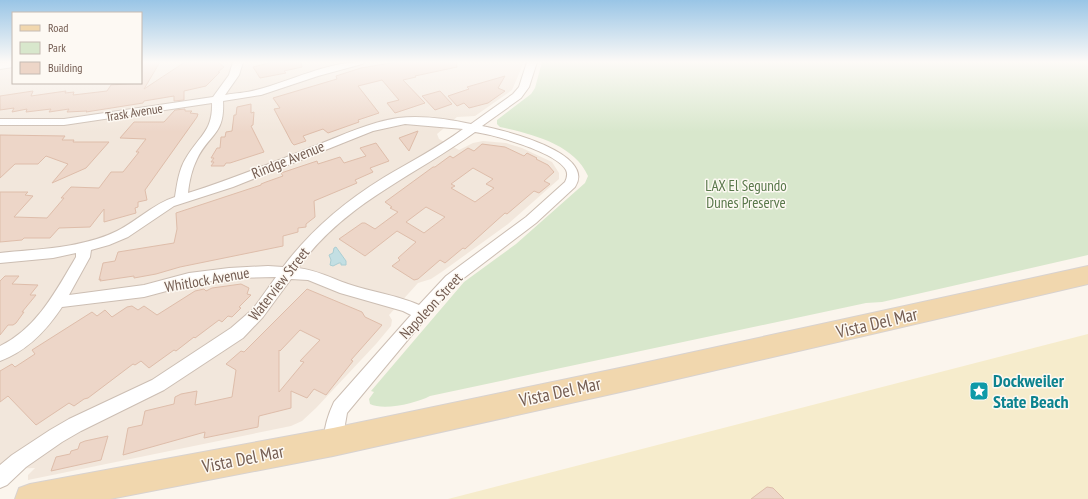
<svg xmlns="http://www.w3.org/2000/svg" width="1088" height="499" viewBox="0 0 1088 499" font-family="'PT Sans Narrow',sans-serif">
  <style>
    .residential { fill: #f2e7dc }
    .green { fill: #d8e7cc }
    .sand { fill: #f6eccc }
    .water { fill: #c3dfe3; stroke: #aaced3 }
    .building { fill: #edd6c8; stroke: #debdaa; fill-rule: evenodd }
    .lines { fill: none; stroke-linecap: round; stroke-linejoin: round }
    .minor-casing { stroke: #ccbeb3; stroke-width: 2 }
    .primary-casing { stroke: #d8d2cf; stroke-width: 2 }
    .minor { fill: #fff; fill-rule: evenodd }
    .primary { fill: #f1d7ae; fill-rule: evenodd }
    .labels { text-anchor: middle; stroke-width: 3; stroke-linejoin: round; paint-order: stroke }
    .far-street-label { font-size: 13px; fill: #745d52; stroke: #fdf9f3 }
    .street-label { font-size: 15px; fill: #745d52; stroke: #fdf9f3 }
    .park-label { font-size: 15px; fill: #59784b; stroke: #fdf9f3 }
    .near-street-label { font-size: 18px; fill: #745d52; stroke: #fdf9f3 }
    .near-culture-label { font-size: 18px; font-weight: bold; fill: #0d838f; stroke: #fdf9f3; text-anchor: start }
  </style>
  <rect width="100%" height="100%" fill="#fbf5ed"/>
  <polygon class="residential" points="0,62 13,62 13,83 141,83 141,62 524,62 512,90 475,116 457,117 437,134 439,139 459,150 473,143 483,141 506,143 522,148 552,162 559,173 559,179 508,224 443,271 431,279 418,283 389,315 392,320 391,326 376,344 316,408 302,421 291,426 28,480 28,475 35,468 0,469"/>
  <path class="green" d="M 542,62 L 1088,62 L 1088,255 L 882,302 L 866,303 L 430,396 C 417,403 384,411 370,404 L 369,399 L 374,392 L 371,391 L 464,282 L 516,244 L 585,183 L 588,176 C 574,144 531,134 500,127 L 497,124 L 497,120 L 531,94 L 535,88 Z"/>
  <polygon class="sand" points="1088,334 1088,499 448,499"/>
  <polygon class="water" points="336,247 346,261 346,265 341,265 341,263 339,263 333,266 330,265 331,260 329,255 333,253 334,248"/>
  <g class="building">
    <polygon points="141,62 160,62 144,89 185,62 218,62 224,67 218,72 220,72 206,86 184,91 184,100 174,101 174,96 144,101 143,103 86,112 87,111 67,112 69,109 49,112 51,109 26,112 27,109 12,112 14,108 0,110 0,96 33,91 31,96 66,91 65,93 74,92 73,95 107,91 111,85 141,83"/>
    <polygon points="273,62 301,62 302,67 284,71 286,73 260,78 253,67"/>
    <polygon points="397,62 456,62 457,67 415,76 416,77 403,80 425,103 395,113 387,103 399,100 382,80 358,86 379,113 358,120 359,122 328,133 323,129 303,136 306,141 294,145 292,143 274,109 280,108 273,98 337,79 336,76 361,68"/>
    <polygon points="505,76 498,88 505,91 488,103 469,108 464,103 457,106 448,96 469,89 467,87"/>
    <polygon points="440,91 452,104 435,110 422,96"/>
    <polygon points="251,104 251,113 254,112 253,125 251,126 264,152 230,163 226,163 224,166 211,166 214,162 211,162 214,158 211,158 217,148 220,148 221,137 225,137 226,132 232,131 234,115 236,115 237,107"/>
    <polygon points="185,109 185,111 192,111 190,113 198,114 197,117 145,190 147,200 138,202 138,207 135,208 136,213 104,222 104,209 90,227 59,228 50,238 24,238 22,240 0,242 0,192 28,192 25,195 33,196 14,217 47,218 64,198 61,198 71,187 99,188 111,172 123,172 139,152 136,152 146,139 120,138 134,122 164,122 175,110"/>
    <polygon points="418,131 409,151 399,138"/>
    <polygon points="0,135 65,136 62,140 74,140 73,142 109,142 86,168 52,183 68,164 46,156 38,164 15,164 0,178"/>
    <polygon points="376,143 389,161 370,168 373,172 355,180 357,183 314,201 315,217 306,224 306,227 298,228 298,232 283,236 283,246 180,267 156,274 134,278 134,276 100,281 101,279 99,280 103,263 115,261 118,252 174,243 177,229 176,213 261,185 261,184 266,182 283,176 281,173 317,161 318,164 340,157 344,163 366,156 360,148"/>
    <path d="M 482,144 L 505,147 L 524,156 L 527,153 L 537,158 L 536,159 L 548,165 L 554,172 L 544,181 L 550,184 L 539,193 L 534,191 L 507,214 L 505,213 L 465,249 L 463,248 L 445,263 L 440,260 L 418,279 L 414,280 L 392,266 L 400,260 L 398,258 L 416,242 L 397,231 L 365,256 L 339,239 L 362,223 L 365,223 L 375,229 L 398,212 L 390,208 L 392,207 L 385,202 L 433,167 L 435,167 L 450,156 L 453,158 L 468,148 L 474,151 ZM 473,168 L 493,179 L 486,184 L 494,188 L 475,202 L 451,188 L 455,186 L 451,184 ZM 426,207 L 445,217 L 424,233 L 406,222 Z"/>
    <polygon points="5,276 19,276 12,284 38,285 30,295 36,295 22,312 24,312 16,323 13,325 8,325 0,335 0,281"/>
    <polygon points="241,284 249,288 247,294 251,295 239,307 241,308 232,317 228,316 222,322 219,320 195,338 194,337 176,351 174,350 149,368 141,361 135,365 133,364 88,398 84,399 74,406 69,403 36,425 8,396 0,402 0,371 12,364 15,367 35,354 32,350 92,312 97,316 105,310 112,317 127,307 132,306 138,310 144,306 157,315 195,291 204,289 206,291 212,288"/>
    <path d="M 307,289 L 362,312 L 365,317 L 382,325 L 351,360 L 353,361 L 326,395 L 314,389 L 307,398 L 291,391 L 291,408 L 259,416 L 258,427 L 204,438 L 205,432 L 123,455 L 128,428 L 142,425 L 145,411 L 174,404 L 175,397 L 181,394 L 197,391 L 195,405 L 232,397 L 236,370 L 226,364 L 241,351 L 244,352 ZM 300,330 L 320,340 L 300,361 L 304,362 L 279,392 L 279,350 L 280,351 Z"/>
    <polygon points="108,436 101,460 51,471 56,457 70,454 71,451 78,449 80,443 85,441"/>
    <polygon points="767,487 773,488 784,499 751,499"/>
  </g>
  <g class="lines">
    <defs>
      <g id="minor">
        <polygon points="13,62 13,67 0,69 0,63"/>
        <path d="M 233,62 L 243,62 L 239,75 L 225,95 C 235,93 246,93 256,90 C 292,81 325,62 364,62 L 362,64 L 318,76 L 261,95 L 223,101 C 225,135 209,134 197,159 C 192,169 189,182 188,193 C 232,179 274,162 317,145 C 343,135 370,122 398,118 C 422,115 448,119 471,124 L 513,94 L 519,87 L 527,62 L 537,62 L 529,87 L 521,98 L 482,126 C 503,130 597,153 575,187 L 536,223 L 456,284 L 445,295 L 347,413 L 342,442 L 340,448 L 333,451 L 326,448 C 321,435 328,415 334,402 L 411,315 L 403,311 L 340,293 L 308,280 L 291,279 L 263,317 L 243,338 L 164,390 L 81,431 L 62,442 L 26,467 L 7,485 L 0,488 L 0,465 L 12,455 L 50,430 L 69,419 L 152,380 L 231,328 L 253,309 L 276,277 L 229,278 L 189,285 L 144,297 L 62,307 C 46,331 27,351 0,361 L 0,346 C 37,328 56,291 76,257 L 76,253 L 53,258 L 0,263 L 0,253 C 38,249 83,248 117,231 C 137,221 153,204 175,197 C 177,184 179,169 186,158 C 199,136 213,131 212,103 L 64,125 L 0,125 L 0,119 L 64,119 L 213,97 L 229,75 ZM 405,124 L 463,129 C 437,148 410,162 383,178 C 344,202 310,231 283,267 L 268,266 L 229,268 L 189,273 L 144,285 L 69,295 L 90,257 L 91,250 L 109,245 L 128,237 L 174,206 L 233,187 L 373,131 ZM 475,132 C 495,135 556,152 566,170 C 568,174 567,178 565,182 L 526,217 L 446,276 L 419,305 C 397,295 371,292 348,284 C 331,278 316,270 298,268 C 344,203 413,177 475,132 Z"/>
      </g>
      <polygon id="primary" points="1088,266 1088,284 634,389 333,456 110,499 15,499 19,488 30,484 333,428 634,365"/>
    </defs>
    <use href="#minor" class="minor-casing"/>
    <use href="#primary" class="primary-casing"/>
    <use href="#minor" class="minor"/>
    <use href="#primary" class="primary"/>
  </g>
  <linearGradient id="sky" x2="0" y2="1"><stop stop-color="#99c5e6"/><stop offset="0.47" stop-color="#fdfaf7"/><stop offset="1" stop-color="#fdfaf7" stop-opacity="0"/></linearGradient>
  <rect width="1088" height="132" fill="url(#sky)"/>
  <defs>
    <symbol id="sight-square" viewBox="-11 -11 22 22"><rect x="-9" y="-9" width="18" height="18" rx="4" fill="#0f9aa8" stroke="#fdf9f3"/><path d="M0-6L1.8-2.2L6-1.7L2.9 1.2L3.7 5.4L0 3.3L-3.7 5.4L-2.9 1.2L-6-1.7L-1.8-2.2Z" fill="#fff"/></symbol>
  </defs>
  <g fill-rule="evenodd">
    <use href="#sight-square" x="968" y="380" width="22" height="22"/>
  </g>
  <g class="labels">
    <g class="far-street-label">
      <text transform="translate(134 112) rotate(-9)" y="5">Trask Avenue</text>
    </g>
    <g class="street-label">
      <text transform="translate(288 160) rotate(-22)" y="5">Rindge Avenue</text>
      <text transform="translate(207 280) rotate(-10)" y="5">Whitlock Avenue</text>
      <text transform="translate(279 284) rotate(-52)" y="5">Waterview Street</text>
      <text transform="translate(431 306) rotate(-47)" y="5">Napoleon Street</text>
    </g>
    <g class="park-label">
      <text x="746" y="191">LAX El Segundo<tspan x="746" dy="17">Dunes Preserve</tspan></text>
    </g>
    <g class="near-street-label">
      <text transform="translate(877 323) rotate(-13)" y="6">Vista Del Mar</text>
      <text transform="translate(560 392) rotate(-12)" y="6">Vista Del Mar</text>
      <text transform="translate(243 459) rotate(-11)" y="6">Vista Del Mar</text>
    </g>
    <g class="near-culture-label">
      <text x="993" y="387">Dockweiler<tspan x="993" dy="21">State Beach</tspan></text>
    </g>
  </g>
  <rect x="12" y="12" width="130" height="72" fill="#fdf9f3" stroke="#c6bbb3"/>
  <rect x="20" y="25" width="20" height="6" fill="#f1d7ae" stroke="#c6bbb3"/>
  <text x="48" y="32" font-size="12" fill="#745d52">Road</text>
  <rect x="20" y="42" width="20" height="12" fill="#d8e7cc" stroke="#c6bbb3"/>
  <text x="48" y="52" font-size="12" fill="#745d52">Park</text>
  <rect x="20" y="62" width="20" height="12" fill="#edd6c8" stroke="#c6bbb3"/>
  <text x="48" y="72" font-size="12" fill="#745d52">Building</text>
</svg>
